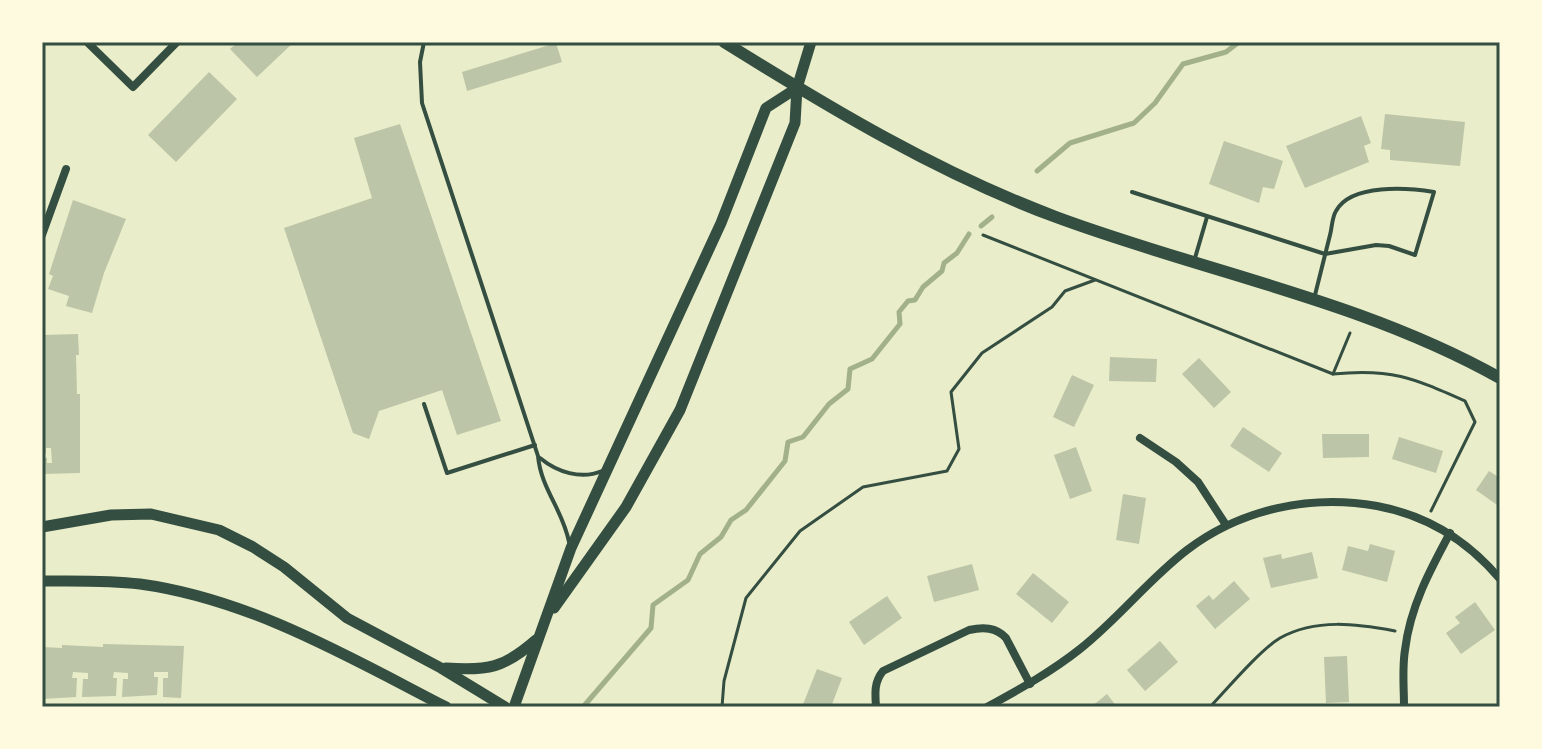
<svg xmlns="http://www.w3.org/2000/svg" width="1542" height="749" viewBox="0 0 1542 749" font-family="Raleway,sans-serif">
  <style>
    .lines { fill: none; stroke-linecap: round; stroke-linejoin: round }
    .stream { stroke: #a3b18a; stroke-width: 5 }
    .building { fill: #bcc5a7 }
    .path { stroke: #344e41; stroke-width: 3 }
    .service { stroke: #344e41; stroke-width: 4 }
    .minor { stroke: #344e41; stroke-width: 8 }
    .tertiary { stroke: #344e41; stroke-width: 11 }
    .secondary { stroke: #344e41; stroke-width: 12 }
    .neatline { fill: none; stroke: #344e41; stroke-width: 3 }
  </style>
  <rect width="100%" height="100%" fill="#e9edc9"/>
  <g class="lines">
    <g class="stream">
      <polyline points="1037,171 1070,143 1134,123 1155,103 1183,64 1226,52 1239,42"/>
      <polyline points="981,226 992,217"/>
      <polyline points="583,707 651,628 653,605 688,580 700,554 721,537 731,520 746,510 785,461 788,442 803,437 829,404 848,389 850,369 872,359 900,324 899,312 908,301 915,300 923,287 942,271 944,263 957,253 969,234"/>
    </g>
  </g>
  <g class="building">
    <polygon points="238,42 294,42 257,77 230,49"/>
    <polygon points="556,43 562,62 467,91 462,72"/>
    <polygon points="209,72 237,99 176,162 148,135"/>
    <polygon points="1385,114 1465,122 1460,166 1390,160 1390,150 1381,149"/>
    <polygon points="1361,116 1371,143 1364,146 1369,162 1305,188 1286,146"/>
    <polygon points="400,124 501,421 457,435 442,390 379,411 369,439 353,433 284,228 372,198 354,138"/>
    <polygon points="1224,141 1283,161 1274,189 1263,187 1259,203 1209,184"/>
    <polygon points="73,200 126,219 104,273 92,313 66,306 69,296 48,289 53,276 49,274"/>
    <polygon points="78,334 79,355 76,355 77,394 80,394 80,473 42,474 42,458 47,458 47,463 52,463 51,448 46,448 46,453 42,453 42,335"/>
    <polygon points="1110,357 1157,359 1156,382 1109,381"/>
    <polygon points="1199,358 1231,392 1214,408 1182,374"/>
    <polygon points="1072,375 1094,385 1074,427 1053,417"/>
    <polygon points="1243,427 1282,453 1269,472 1230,446"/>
    <polygon points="1322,434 1369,434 1369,457 1323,458"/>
    <polygon points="1399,437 1443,451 1436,473 1392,459"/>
    <polygon points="1076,447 1092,491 1070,499 1054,455"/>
    <polygon points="1489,471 1500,478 1500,507 1476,490"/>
    <polygon points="1123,494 1146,498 1139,544 1116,540"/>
    <polygon points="1370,544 1395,551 1387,582 1342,570 1348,546 1368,551"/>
    <polygon points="1312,552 1318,578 1271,588 1263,558 1281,554 1282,559"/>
    <polygon points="972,564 979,590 934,602 927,576"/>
    <polygon points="1033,573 1069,602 1052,623 1016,594"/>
    <polygon points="1234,581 1250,599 1215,629 1196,606 1209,595 1213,600"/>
    <polygon points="887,596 902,618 864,645 849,622"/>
    <polygon points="1475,602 1495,630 1461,654 1446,633 1460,623 1455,617"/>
    <polygon points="1160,641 1178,662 1145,691 1127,670"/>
    <polygon points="103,644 184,646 181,698 163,697 163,678 168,678 168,672 154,672 154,677 158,677 157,695 122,697 123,679 128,679 128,673 114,672 113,678 117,678 116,696 82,697 83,679 88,679 88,673 73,672 72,678 77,678 76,697 42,699 42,647 62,648 62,645 103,647"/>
    <polygon points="1347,656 1349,702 1326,703 1324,657"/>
    <polygon points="817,669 842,678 831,707 802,707"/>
    <polygon points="1107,694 1117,707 1091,707"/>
  </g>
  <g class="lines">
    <g class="path">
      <path d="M 983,235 L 1333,374 C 1391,368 1413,378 1465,401 L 1475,422 L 1431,511"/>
      <polyline points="1333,374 1350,333"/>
      <polyline points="722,707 724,681 746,598 800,531 863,487 947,471 959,449 951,392 982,353 1052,307 1065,291 1095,280"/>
      <path d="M 1210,707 C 1227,689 1260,650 1280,638 C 1316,618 1357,624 1395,631"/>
    </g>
    <g class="service">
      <path d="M 424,42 L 420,62 L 422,103 L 538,456 C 541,489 563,510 569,542"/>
      <path d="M 1132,192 L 1325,254 L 1376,245 L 1389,246 L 1415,255 L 1434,192 C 1409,188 1351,183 1336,211 C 1332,217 1332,228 1330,235 C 1325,255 1320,275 1315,295"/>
      <polyline points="1195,258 1207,217"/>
      <polyline points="424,404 447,473 535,445"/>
      <path d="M 540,458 C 557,472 581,480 602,471"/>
    </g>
    <g class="minor">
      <polyline points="87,42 133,87 177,42"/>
      <polyline points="42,235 66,169"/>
      <polyline points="1140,438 1176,462 1198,482 1226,525"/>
      <path d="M 876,707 C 875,693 874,682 883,671 L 969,630 C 983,627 996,627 1006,638 L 1030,684"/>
      <path d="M 987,707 C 1020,689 1051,672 1080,649 C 1118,619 1149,579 1187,550 C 1241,509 1311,494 1377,506 C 1426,515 1468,541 1500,579"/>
      <path d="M 1404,707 C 1404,688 1402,668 1405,650 C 1410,607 1430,570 1450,533"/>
    </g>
    <g class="tertiary">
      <polyline points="42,527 111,515 151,514 219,530 253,547 284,567 347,618 441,668 505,707"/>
      <path d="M 42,581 C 75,581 108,580 140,584 C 250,599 349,657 446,707"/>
      <polyline points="554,608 626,507 680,410 795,123 797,88 811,42"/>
      <path d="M 446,668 C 488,671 504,668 536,640"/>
      <polyline points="514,707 571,548 721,223 766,108 797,88"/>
    </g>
    <path class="secondary" d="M 724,42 C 830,108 938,173 1056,217 C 1204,272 1361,300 1500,378"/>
  </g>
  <rect width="1542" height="749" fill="none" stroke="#fefae0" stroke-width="88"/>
  <rect x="44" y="44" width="1454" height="661" class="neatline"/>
</svg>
